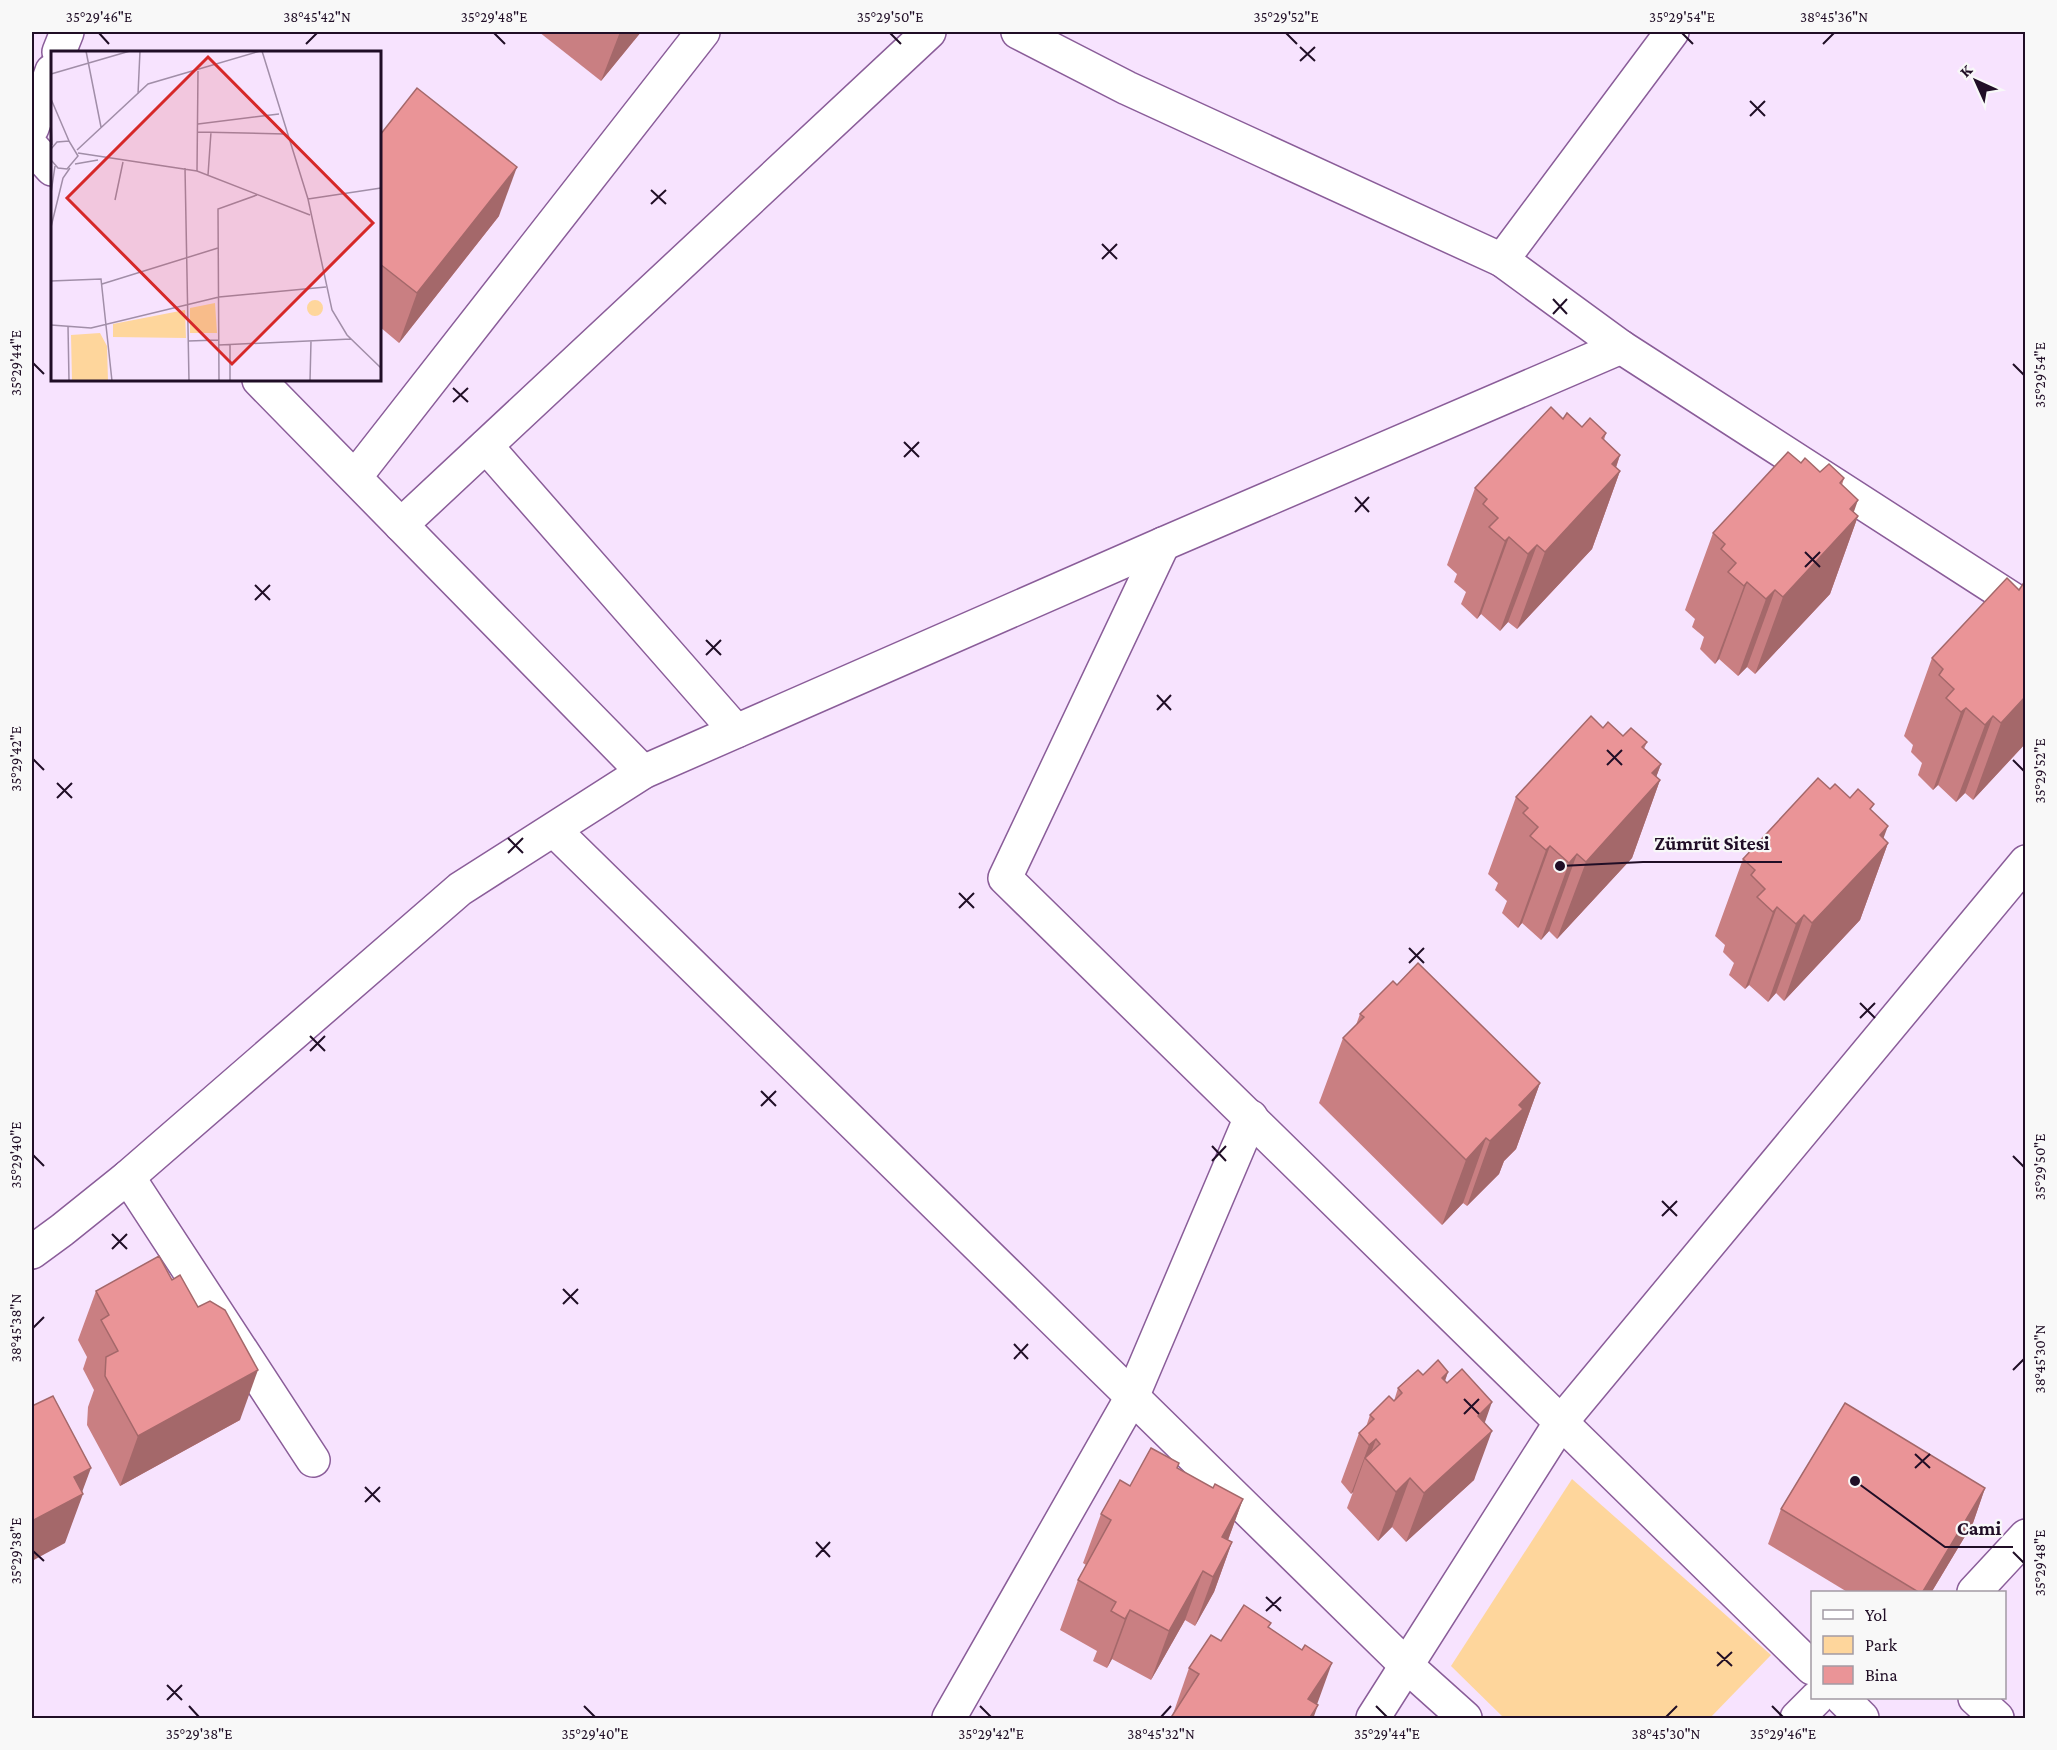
<svg xmlns="http://www.w3.org/2000/svg" width="2057" height="1750" viewBox="0 0 2057 1750" font-family="'Crimson Pro',serif">
  <style>
    .green { fill: #fed69c }
    .lines { fill: none; stroke-linecap: round; stroke-linejoin: round }
    .minor-casing { stroke: #8a5d99; stroke-width: 36 }
    .minor { stroke: #fff; stroke-width: 33 }
    .wall { fill: #c97f82 }
    .shaded-wall { fill: #a4686a }
    .building { fill: #ea9497; stroke: #a4686a; stroke-width: 1.5 }
    .ticks { fill: none; stroke: #200e26; stroke-width: 2 }
    .inset-road { fill: none; stroke: #a18ea8; stroke-width: 1.5 }
    .view { fill: #d62828; fill-opacity: 0.15; stroke: #d62828; stroke-width: 3 }
    .inset-edge { fill: none; stroke: #200e26; stroke-width: 3 }
    .leader { fill: none; stroke: #200e26; stroke-width: 2 }
    .callout-dot { fill: #200e26; stroke: #f8f8f8; stroke-width: 2 }
    .callout-label { font-size: 20px; text-anchor: middle; font-weight: bold; fill: #200e26; stroke: #f8f8f8; stroke-width: 4.5; stroke-linejoin: round; paint-order: stroke }
    .neatline { fill: none; stroke: #200e26; stroke-width: 2 }
    .ticks-label { font-size: 15px; text-anchor: middle; fill: #200e26 }
  </style>
  <rect width="100%" height="100%" fill="#f7e3fe"/>
  <polygon class="green" points="1572,1479 1771,1655 1710,1718 1504,1718 1451,1666"/>
  <g class="lines">
    <defs>
      <g id="minor">
        <polyline points="1018,32 1127,88 1502,260 1621,347 2026,608"/>
        <polyline points="59,52 67,32"/>
        <polyline points="32,128 52,71"/>
        <polyline points="32,147 52,169"/>
        <polyline points="1502,260 1672,32"/>
        <polyline points="259,380 643,772"/>
        <polyline points="486,446 736,731"/>
        <polyline points="355,477 703,32"/>
        <polyline points="401,525 929,32"/>
        <polyline points="1163,544 1005,878 1812,1668"/>
        <polyline points="554,830 1407,1666 1465,1718"/>
        <polyline points="128,1177 313,1460"/>
        <polyline points="32,1252 62,1230 128,1177 460,889 643,772 1163,544 1621,347"/>
        <polyline points="1974,1592 2026,1536"/>
        <polyline points="1842,1698 1862,1718"/>
        <polyline points="1975,1698 1997,1718"/>
        <polyline points="949,1718 1132,1397 1251,1117"/>
        <polyline points="1373,1718 1561,1422 2026,862"/>
        <polyline points="1797,1718 1817,1698"/>
      </g>
    </defs>
    <use href="#minor" class="minor-casing"/>
    <use href="#minor" class="minor"/>
  </g>
  <g class="wall">
    <polygon points="539,32 641,32 601,81"/>
    <polygon points="380,135 499,216 399,343 380,327"/>
    <polygon points="1563,419 1582,427 1606,433 1604,440 1620,455 1616,468 1620,471 1592,549 1517,629 1508,622 1500,631 1481,614 1477,619 1461,604 1466,592 1454,582 1457,574 1447,565 1475,488"/>
    <polygon points="1801,463 1820,472 1844,478 1842,485 1854,512 1858,516 1830,594 1755,674 1747,667 1738,676 1719,659 1715,664 1700,649 1704,637 1692,627 1695,619 1685,610 1713,533"/>
    <polygon points="1932,658 2025,744 1973,800 1965,793 1956,802 1938,785 1933,790 1918,775 1922,763 1911,752 1913,745 1904,736"/>
    <polygon points="1603,728 1623,736 1647,742 1644,749 1661,764 1656,777 1660,780 1632,858 1557,939 1549,931 1541,940 1522,923 1518,928 1502,913 1507,901 1495,890 1498,883 1488,874 1516,797"/>
    <polygon points="1830,789 1850,798 1872,811 1883,839 1888,843 1860,920 1784,1001 1776,993 1768,1002 1749,985 1745,989 1729,975 1734,963 1723,952 1725,945 1715,936 1743,859"/>
    <polygon points="1397,985 1540,1083 1516,1149 1504,1161 1499,1174 1467,1206 1463,1203 1442,1225 1319,1103 1343,1038 1356,1025 1360,1014"/>
    <polygon points="96,1291 240,1420 120,1486 87,1425 88,1407 94,1390 83,1369 87,1357 78,1340"/>
    <polygon points="1448,1372 1445,1381 1485,1423 1474,1480 1406,1542 1392,1527 1378,1541 1347,1508 1353,1492 1351,1494 1341,1482 1359,1433 1366,1427 1370,1415 1394,1401 1398,1388 1423,1375"/>
    <polygon points="1177,1468 1213,1488 1243,1499 1228,1540 1232,1542 1214,1592 1195,1626 1185,1620 1151,1680 1112,1659 1107,1668 1093,1661 1097,1651 1060,1630 1078,1580 1086,1565 1083,1563 1101,1514 1130,1486"/>
    <polygon points="1985,1488 1973,1523 1931,1593 1849,1593 1768,1544 1781,1509"/>
    <polygon points="1269,1628 1317,1704 1172,1717 1189,1668 1221,1641"/>
  </g>
  <g class="shaded-wall">
    <polygon points="620,32 641,32 601,81"/>
    <polygon points="517,167 499,216 399,343 417,293"/>
    <polygon points="1620,455 1611,481 1620,471 1592,549 1517,629 1545,552 1612,464"/>
    <polygon points="1858,500 1849,526 1858,516 1830,594 1755,674 1783,597 1850,509"/>
    <polygon points="1509,537 1481,614 1477,619 1505,541"/>
    <polygon points="1537,545 1508,622 1500,631 1528,554"/>
    <polygon points="1747,582 1719,659 1715,664 1744,586"/>
    <polygon points="1775,590 1747,667 1738,676 1766,599"/>
    <polygon points="2025,697 2025,744 1973,800 2001,723"/>
    <polygon points="1966,708 1938,785 1933,790 1961,712"/>
    <polygon points="1993,716 1965,793 1956,802 1985,725"/>
    <polygon points="1661,764 1651,791 1660,780 1632,858 1557,939 1586,862 1652,773"/>
    <polygon points="1888,826 1878,853 1888,843 1860,920 1784,1001 1812,923 1880,835"/>
    <polygon points="1550,846 1522,923 1518,928 1546,850"/>
    <polygon points="1577,854 1549,931 1541,940 1569,863"/>
    <polygon points="1777,907 1749,985 1745,989 1773,912"/>
    <polygon points="1804,915 1776,993 1768,1002 1796,924"/>
    <polygon points="1540,1083 1516,1149 1504,1161 1499,1174 1467,1206 1490,1141 1519,1105"/>
    <polygon points="1486,1138 1463,1203 1442,1225 1466,1160"/>
    <polygon points="258,1370 240,1420 120,1486 138,1436"/>
    <polygon points="1448,1372 1430,1421 1442,1378"/>
    <polygon points="1492,1402 1477,1445 1492,1431 1474,1480 1406,1542 1424,1493 1478,1416"/>
    <polygon points="1376,1439 1368,1461 1365,1458 1353,1492 1351,1494 1369,1445"/>
    <polygon points="91,1468 81,1495 83,1494 65,1543 32,1561 32,1521 74,1477"/>
    <polygon points="1410,1478 1392,1527 1378,1541 1396,1492"/>
    <polygon points="1985,1488 1973,1523 1931,1593 1922,1593"/>
    <polygon points="1243,1499 1225,1548 1222,1537"/>
    <polygon points="1232,1542 1214,1592 1195,1626 1213,1577"/>
    <polygon points="1203,1571 1185,1620 1151,1680 1169,1631"/>
    <polygon points="1130,1610 1112,1659 1107,1668 1125,1619"/>
    <polygon points="1332,1663 1315,1710 1318,1705 1313,1719 1301,1719 1308,1699"/>
  </g>
  <g class="building">
    <polygon points="417,88 517,167 417,293 380,264 380,135"/>
    <polygon points="1551,407 1563,419 1567,413 1582,427 1590,418 1606,433 1602,438 1620,455 1612,464 1620,471 1545,552 1537,545 1528,554 1509,537 1505,541 1489,527 1498,518 1483,504 1487,499 1475,488"/>
    <polygon points="1788,452 1801,463 1805,458 1820,472 1829,464 1844,478 1840,483 1858,500 1850,509 1858,516 1783,597 1775,590 1766,599 1747,582 1744,586 1728,572 1736,563 1721,549 1725,544 1713,533"/>
    <polygon points="2007,578 2019,590 2023,584 2025,586 2025,697 2001,723 1993,716 1985,725 1966,708 1961,712 1946,698 1954,689 1939,675 1943,669 1932,658"/>
    <polygon points="1591,716 1603,728 1608,722 1623,736 1631,728 1647,742 1642,747 1661,764 1652,773 1660,780 1586,862 1577,854 1569,863 1550,846 1546,850 1530,836 1538,827 1523,813 1528,808 1516,797"/>
    <polygon points="1818,778 1830,789 1835,784 1850,798 1858,789 1874,804 1870,809 1888,826 1880,835 1888,843 1812,923 1804,915 1796,924 1777,907 1773,912 1757,897 1765,889 1751,875 1755,870 1743,859"/>
    <polygon points="1418,963 1540,1083 1519,1105 1523,1109 1490,1141 1486,1138 1466,1160 1343,1038 1364,1017 1360,1014 1393,981 1397,985"/>
    <polygon points="159,1256 172,1280 180,1275 198,1307 210,1301 225,1310 258,1370 138,1436 105,1376 106,1357 118,1351 101,1320 109,1315 96,1291"/>
    <polygon points="1438,1360 1448,1372 1442,1378 1447,1383 1462,1369 1492,1402 1478,1416 1492,1431 1424,1493 1410,1478 1396,1492 1365,1458 1380,1444 1376,1439 1369,1445 1359,1433 1374,1419 1370,1415 1389,1396 1394,1401 1402,1393 1398,1388 1418,1370 1423,1375"/>
    <polygon points="53,1396 91,1468 74,1477 83,1494 32,1521 32,1406"/>
    <polygon points="1845,1403 1985,1488 1922,1593 1920,1593 1781,1509"/>
    <polygon points="1151,1448 1179,1463 1177,1468 1213,1488 1215,1484 1243,1499 1222,1537 1232,1542 1213,1577 1203,1571 1169,1631 1130,1610 1125,1619 1111,1611 1116,1602 1078,1580 1111,1520 1101,1514 1120,1480 1130,1486"/>
    <polygon points="1244,1605 1271,1623 1268,1627 1302,1650 1305,1645 1332,1663 1308,1699 1318,1705 1309,1719 1170,1719 1199,1674 1189,1668 1211,1635 1221,1641"/>
  </g>
  <path class="ticks" d="M 99,33 L 109,44M 494,33 L 505,44M 890,33 L 901,44M 1286,33 L 1297,44M 1682,33 L 1693,44M 306,44 L 317,33M 1823,44 L 1834,33M 1300,47 L 1315,61M 1300,61 L 1315,47M 1750,101 L 1765,116M 1750,116 L 1765,101M 651,190 L 666,204M 651,204 L 666,190M 1102,244 L 1117,259M 1102,259 L 1117,244M 1553,299 L 1567,314M 1553,314 L 1567,299M 33,363 L 44,374M 2013,364 L 2024,375M 453,388 L 468,402M 453,402 L 468,388M 904,442 L 919,457M 904,457 L 919,442M 1355,497 L 1369,512M 1355,512 L 1369,497M 1805,552 L 1820,567M 1805,567 L 1820,552M 255,585 L 270,600M 255,600 L 270,585M 706,640 L 721,655M 706,655 L 721,640M 1157,695 L 1171,710M 1157,710 L 1171,695M 1607,750 L 1622,765M 33,759 L 44,770M 2013,760 L 2024,771M 1607,765 L 1622,750M 57,783 L 72,798M 57,798 L 72,783M 508,838 L 523,853M 508,853 L 523,838M 959,893 L 974,908M 959,908 L 974,893M 1409,948 L 1424,963M 1409,963 L 1424,948M 1860,1003 L 1875,1018M 1860,1018 L 1875,1003M 310,1036 L 325,1051M 310,1051 L 325,1036M 761,1091 L 776,1106M 761,1106 L 776,1091M 1212,1146 L 1226,1161M 33,1155 L 44,1166M 2013,1156 L 2024,1167M 1212,1161 L 1226,1146M 1662,1201 L 1677,1216M 1662,1216 L 1677,1201M 112,1234 L 127,1249M 112,1249 L 127,1234M 563,1289 L 578,1304M 563,1304 L 578,1289M 33,1328 L 44,1317M 1014,1344 L 1028,1359M 1014,1359 L 1028,1344M 2013,1370 L 2024,1359M 1464,1399 L 1479,1414M 1464,1414 L 1479,1399M 1915,1454 L 1930,1468M 1915,1468 L 1930,1454M 365,1487 L 380,1502M 365,1502 L 380,1487M 816,1542 L 830,1557M 33,1551 L 44,1561M 2013,1552 L 2024,1563M 816,1557 L 830,1542M 1266,1597 L 1281,1611M 1266,1611 L 1281,1597M 1717,1652 L 1732,1666M 1717,1666 L 1732,1652M 167,1685 L 182,1700M 167,1700 L 182,1685M 189,1706 L 199,1717M 584,1706 L 595,1717M 980,1706 L 991,1717M 1376,1706 L 1387,1717M 1772,1706 L 1783,1717M 1161,1717 L 1171,1706M 1666,1717 L 1677,1706"/>
  <g transform="translate(51 51)">
    <rect width="330" height="330" fill="#f7e3fe"/>
    <path d="M256 257a8 8 0 1 1 16 0a8 8 0 1 1-16 0ZM 164,252 L 166,282 L 139,282 L 139,257 ZM 134,259 L 135,287 L 62,286 L 62,273 ZM 49,282 L 56,295 L 57,330 L 21,330 L 20,284 Z" fill="#fed69c"/>
    <path class="inset-road" d="M 35,0 L 50,76M 211,0 L 257,148 L 281,259 L 296,284 L 330,317M 0,23 L 79,0M 87,43 L 89,0M 0,48 L 18,90M 0,70 L 1,94M 147,73 L 228,63M 147,81 L 234,83M 0,98 L 6,91 L 18,90 L 27,105 L 16,118 L 7,117 L 0,109M 26,99 L 97,33 L 209,0M 27,102 L 146,120 L 259,164M 24,113 L 47,109M 134,117 L 138,330M 146,120 L 147,20M 157,124 L 160,81M 0,142 L 4,115M 257,148 L 330,137M 64,149 L 72,111M 0,176 L 12,127 L 19,117M 0,230 L 50,228 L 61,330M 51,233 L 167,197M 0,274 L 40,277 L 168,246 L 275,236M 17,275 L 18,330M 137,290 L 168,289M 168,294 L 300,288M 179,294 L 179,330M 168,330 L 167,158 L 206,144M 259,330 L 260,290"/>
    <path class="view" d="M 157,6 L 322,172 L 181,313 L 16,147 Z"/>
    <rect width="330" height="330" class="inset-edge"/>
  </g>
  <path class="leader" d="M1560 866L1643 862H1782M1855 1481L1945 1547H2013"/>
  <g class="callout-dot">
    <circle cx="1560" cy="866" r="6"/>
    <circle cx="1855" cy="1481" r="6"/>
  </g>
  <g class="callout-label">
    <text x="1712" y="850">Zümrüt Sitesi</text>
    <text x="1979" y="1535">Cami</text>
  </g>
  <rect width="2057" height="1750" fill="none" stroke="#f8f8f8" stroke-width="66"/>
  <rect x="1811" y="1591" width="195" height="108" fill="#f8f8f8" stroke="#a29aa4" stroke-width="1.5"/>
  <rect x="1823" y="1610" width="30" height="9" fill="#ffffff" stroke="#a29aa4" stroke-width="1.5"/>
  <text x="1865" y="1621" font-size="18" fill="#200e26">Yol</text>
  <rect x="1823" y="1636" width="30" height="18" fill="#fed69c" stroke="#a29aa4" stroke-width="1.5"/>
  <text x="1865" y="1651" font-size="18" fill="#200e26">Park</text>
  <rect x="1823" y="1666" width="30" height="18" fill="#ea9497" stroke="#a29aa4" stroke-width="1.5"/>
  <text x="1865" y="1681" font-size="18" fill="#200e26">Bina</text>
  <g transform="translate(1976 81) rotate(315)" stroke="#f8f8f8" stroke-width="4.5" paint-order="stroke">
  <path d="M0-4.5L10 22L0 15L-10 22Z" fill="#200e26"/>
  <text y="-9" font-size="16" font-weight="bold" text-anchor="middle" fill="#200e26">K</text>
  </g>
  <rect x="33" y="33" width="1991" height="1684" class="neatline"/>
  <g class="ticks-label">
    <text x="99" y="22">35°29'46"E</text>
    <text x="317" y="22">38°45'42"N</text>
    <text x="494" y="22">35°29'48"E</text>
    <text x="890" y="22">35°29'50"E</text>
    <text x="1286" y="22">35°29'52"E</text>
    <text x="1682" y="22">35°29'54"E</text>
    <text x="1834" y="22">38°45'36"N</text>
    <text transform="translate(16 363) rotate(-90)" y="5">35°29'44"E</text>
    <text transform="translate(2040 375) rotate(-90)" y="5">35°29'54"E</text>
    <text transform="translate(16 759) rotate(-90)" y="5">35°29'42"E</text>
    <text transform="translate(2040 771) rotate(-90)" y="5">35°29'52"E</text>
    <text transform="translate(16 1155) rotate(-90)" y="5">35°29'40"E</text>
    <text transform="translate(2040 1167) rotate(-90)" y="5">35°29'50"E</text>
    <text transform="translate(16 1328) rotate(-90)" y="5">38°45'38"N</text>
    <text transform="translate(2040 1359) rotate(-90)" y="5">38°45'30"N</text>
    <text transform="translate(16 1551) rotate(-90)" y="5">35°29'38"E</text>
    <text transform="translate(2040 1563) rotate(-90)" y="5">35°29'48"E</text>
    <text x="199" y="1739">35°29'38"E</text>
    <text x="595" y="1739">35°29'40"E</text>
    <text x="991" y="1739">35°29'42"E</text>
    <text x="1161" y="1739">38°45'32"N</text>
    <text x="1387" y="1739">35°29'44"E</text>
    <text x="1666" y="1739">38°45'30"N</text>
    <text x="1783" y="1739">35°29'46"E</text>
  </g>
</svg>
